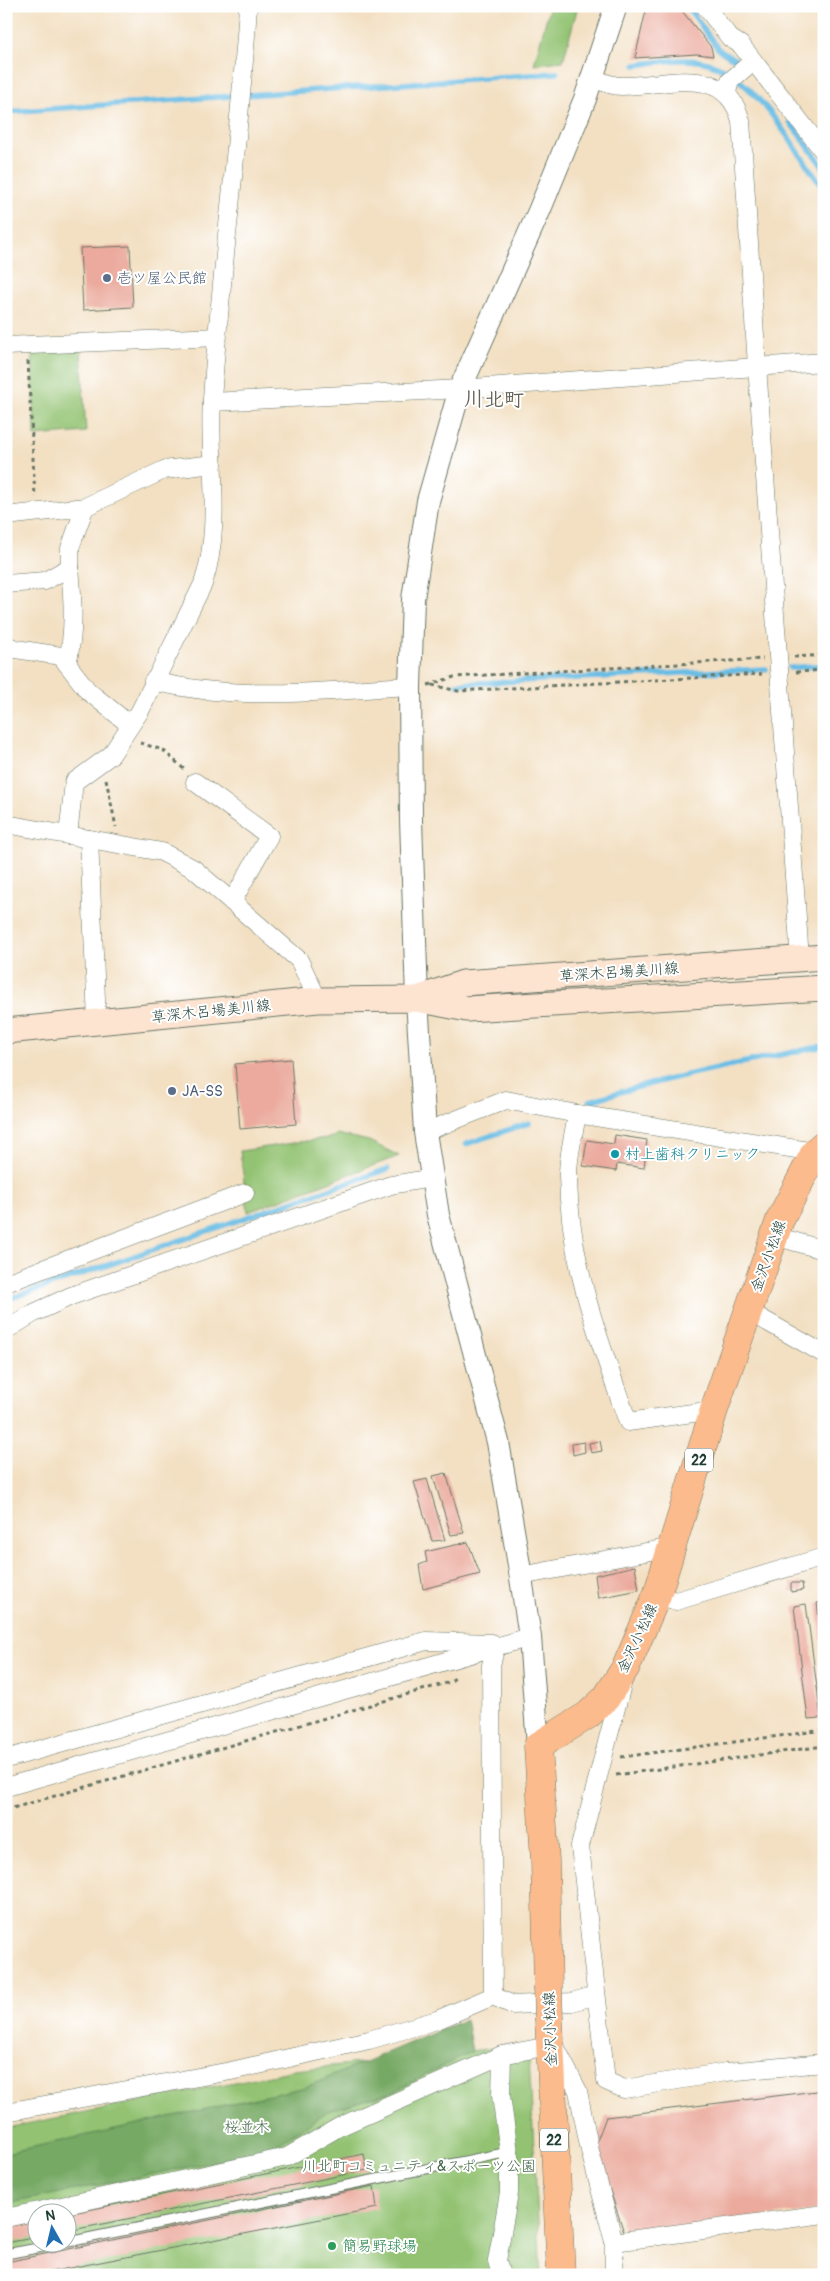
<svg xmlns="http://www.w3.org/2000/svg" width="830" height="2281" viewBox="0 0 830 2281" font-family="Pangolin,'Klee One',sans-serif">
  <style>
    .green { fill: #93c372; stroke: #598053; fill-rule: evenodd }
    .forest { fill: #76a964; stroke: #4a734c }
    .lines { fill: none; stroke-linecap: round; stroke-linejoin: round }
    .stream { stroke: #69bde5; stroke-width: 5.5 }
    .building { fill: #ebaa9d }
    .service-casing { stroke: #697666; stroke-width: 11 }
    .minor-casing { stroke: #697666; stroke-width: 19 }
    .tertiary-casing { stroke: #697666; stroke-width: 24 }
    .secondary-casing { stroke: #697666; stroke-width: 27 }
    .primary-casing { stroke: #697666; stroke-width: 29 }
    .path { stroke: #697666; stroke-width: 3; stroke-dasharray: 4 4; stroke-linecap: butt }
    .service { stroke: #fff; stroke-width: 9 }
    .minor { stroke: #fff; stroke-width: 18 }
    .tertiary { stroke: #fff; stroke-width: 22 }
    .secondary { stroke: #fde4d1; stroke-width: 25 }
    .primary { stroke: #fbbb8c; stroke-width: 28 }
    .primary-bridge-casing { stroke: #697666; stroke-width: 29; stroke-linecap: butt }
    .primary-bridge { stroke: #fbbb8c; stroke-width: 28 }
    .service-dot { fill: #5c6f8a; stroke: #fff; stroke-width: 2 }
    .culture-dot { fill: #0f9aa8; stroke: #fff; stroke-width: 2 }
    .leisure-dot { fill: #2e9e5b; stroke: #fff; stroke-width: 2 }
    .labels { text-anchor: middle; stroke-width: 4; stroke-linejoin: round; paint-order: stroke }
    .shield { fill: #fff; stroke: #627771; stroke-width: 1 }
    .shield-label { font-size: 14px; font-weight: bold; fill: #1f3d34 }
    .service-label { font-size: 15px; fill: #4e5e75; stroke: #fff; text-anchor: start }
    .street-label { font-size: 15px; fill: #1f3d34; stroke: #fff }
    .culture-label { font-size: 15px; fill: #0d838f; stroke: #fff; text-anchor: start }
    .park-label { font-size: 15px; fill: #426547; stroke: #fff }
    .leisure-label { font-size: 15px; fill: #27864d; stroke: #fff; text-anchor: start }
    .district-label { font-size: 20px; font-weight: bold; fill: #666359; stroke: #fff }
  </style>
  <rect width="100%" height="100%" fill="#fff"/>
  <filter id="ink" filterUnits="userSpaceOnUse"><feTurbulence type="fractalNoise" baseFrequency=".02" numOctaves="2"/><feDisplacementMap in="SourceGraphic" scale="10" xChannelSelector="R" yChannelSelector="G"/><feConvolveMatrix kernelMatrix="1 2 1 2 8 2 1 2 1" color-interpolation-filters="sRGB"/></filter>
  <filter id="wash" filterUnits="userSpaceOnUse"><feTurbulence type="fractalNoise" baseFrequency=".0096" numOctaves="4" result="noise"/><feDisplacementMap in="SourceGraphic" scale="20" xChannelSelector="R" yChannelSelector="G"/><feGaussianBlur stdDeviation="1.12" result="paint"/><feColorMatrix in="noise" values="0 0 0 0 0 0 0 0 0 0 0 0 0 0 0 0 0 1.4 0 .05"/><feComposite in="paint" operator="in"/></filter>
  <g filter="url(#wash)">
    <rect width="100%" height="100%" fill="#f3e0c3"/>
    <g class="green">
      <polygon points="550,6 578,6 563,61 534,64"/>
      <polygon points="81,351 86,432 35,436 32,353"/>
      <polygon points="337,1134 369,1141 399,1156 248,1212 240,1151 333,1137"/>
      <path d="M 497,2048 L 529,2057 L 541,2275 L 6,2275 L 6,2128 L 295,2070 ZM 38,2214 L 68,2214 L 68,2244 L 38,2244 Z"/>
    </g>
    <polygon class="forest" points="466,2019 472,2051 395,2091 328,2111 266,2151 6,2204 6,2153 306,2087"/>
    <g class="lines">
      <g class="stream">
        <polyline points="687,6 719,50 738,61"/>
        <path d="M 635,65 C 659,62 687,56 711,64 C 755,77 798,153 824,190"/>
        <polyline points="6,112 557,73"/>
        <polyline points="790,122 824,168"/>
        <polyline points="790,668 824,665"/>
        <polyline points="457,684 766,669"/>
        <path d="M 590,1101 C 667,1077 745,1062 824,1046"/>
        <polyline points="466,1144 529,1123"/>
        <polyline points="6,1300 388,1169"/>
      </g>
    </g>
    <g id="blocks">
      <g class="building">
        <polygon points="647,6 678,6 711,47 713,56 697,54 635,58"/>
        <polygon points="130,246 133,307 83,310 80,248"/>
        <polygon points="291,1059 296,1124 240,1129 235,1064"/>
        <polygon points="615,1135 647,1140 644,1168 617,1164 616,1171 583,1166 587,1140 614,1144"/>
        <polygon points="600,1441 602,1451 591,1453 589,1443"/>
        <polygon points="584,1442 585,1452 573,1455 572,1444"/>
        <polygon points="446,1473 464,1533 451,1535 433,1476"/>
        <polygon points="427,1479 445,1540 432,1541 414,1482"/>
        <polygon points="468,1542 480,1574 423,1589 419,1565 427,1562 425,1552"/>
        <polygon points="635,1566 639,1590 598,1598 595,1575"/>
        <polygon points="791,1583 802,1583 803,1590 791,1592"/>
        <polygon points="824,1602 824,1650 823,1651 817,1603"/>
        <polygon points="806,1604 821,1718 808,1719 794,1606"/>
        <polygon points="824,2090 824,2209 625,2235 595,2146 606,2117"/>
        <polygon points="364,2154 367,2170 68,2231 68,2214"/>
        <polygon points="374,2186 377,2208 34,2275 6,2275 6,2262"/>
        <polygon points="38,2220 38,2237 6,2243 6,2227"/>
      </g>
    </g>
  </g>
  <g filter="url(#ink)">
    <use href="#blocks" fill-opacity="0" stroke="#697666" stroke-width="1"/>
    <g class="lines">
      <defs>
        <g id="service">
          <polyline points="68,2242 509,2152"/>
          <polyline points="6,2254 59,2244"/>
        </g>
        <g id="minor">
          <polyline points="705,6 730,38 741,45 824,152"/>
          <path d="M 593,78 C 603,82 612,86 622,86 C 667,86 725,62 741,121 L 757,366 L 800,959"/>
          <polyline points="727,92 730,81 753,61"/>
          <polyline points="6,346 218,337"/>
          <polyline points="212,402 460,389 824,362"/>
          <polyline points="6,516 85,507 164,470 213,464"/>
          <polyline points="6,584 45,581 70,567 70,548 85,507"/>
          <polyline points="6,645 16,649 61,656 88,691 130,725"/>
          <path d="M 67,664 C 75,632 73,600 70,567"/>
          <path d="M 153,681 C 238,702 324,691 410,686"/>
          <polyline points="195,782 269,836 232,902"/>
          <polyline points="6,824 162,852 194,869 299,960 318,1000"/>
          <path d="M 68,835 L 74,782 L 111,755 L 140,711 L 203,584 C 223,524 208,461 212,399 C 221,268 240,138 248,6"/>
          <polyline points="89,839 97,1022"/>
          <path d="M 577,1114 C 574,1134 568,1155 568,1175 C 569,1263 599,1340 628,1422 L 714,1410"/>
          <polyline points="425,1132 506,1100 577,1114 815,1152"/>
          <polyline points="775,1236 824,1250"/>
          <polyline points="6,1283 245,1193"/>
          <polyline points="748,1311 824,1354"/>
          <polyline points="6,1330 34,1313 71,1296 391,1185 432,1178"/>
          <polyline points="521,1576 672,1547"/>
          <polyline points="657,1595 676,1601 824,1557"/>
          <polyline points="622,1685 580,1846 606,2081 624,2089 726,2072 824,2063"/>
          <polyline points="6,1759 426,1641 492,1643"/>
          <polyline points="6,1787 530,1637"/>
          <polyline points="493,1996 491,1665 496,1646"/>
          <polyline points="554,2044 578,2091 590,2151 614,2242 614,2275"/>
          <polyline points="6,2112 231,2071 369,2040 437,2020 493,1996 513,2005 572,2002 596,1995"/>
          <polyline points="6,2218 287,2157 339,2127 502,2055"/>
          <polyline points="614,2242 824,2214"/>
          <polyline points="501,2275 497,2261 509,2193 509,2152 501,2096 502,2055 549,2046"/>
        </g>
        <polyline id="tertiary" points="538,1746 530,1637 519,1565 498,1442 438,1215 425,1132 417,999 411,820 410,686 413,599 428,501 460,389 540,209 585,99 616,6"/>
        <g id="secondary">
          <polyline points="417,999 463,983 824,957"/>
          <polyline points="6,1031 318,1000 417,999 467,1009 824,988"/>
        </g>
        <g id="primary">
          <polyline points="548,1987 545,1861 538,1746 588,1715 606,1698 626,1667 657,1595 714,1410 780,1220 815,1152 824,1144"/>
          <polyline points="549,2020 561,2275"/>
        </g>
      </defs>
      <use href="#service" class="service-casing"/>
      <use href="#minor" class="minor-casing"/>
      <use href="#tertiary" class="tertiary-casing"/>
      <use href="#secondary" class="secondary-casing"/>
      <use href="#primary" class="primary-casing"/>
      <g class="path">
        <polyline points="28,361 35,497"/>
        <polyline points="794,657 824,655"/>
        <polyline points="796,672 824,670"/>
        <polyline points="428,685 454,677 763,659"/>
        <polyline points="432,685 458,691 762,674"/>
        <polyline points="140,743 163,750 185,770"/>
        <polyline points="106,779 116,827"/>
        <polyline points="621,1757 824,1730"/>
        <polyline points="616,1775 824,1746"/>
        <polyline points="6,1810 450,1682 456,1677"/>
      </g>
      <use href="#service" class="service"/>
      <use href="#minor" class="minor"/>
      <use href="#tertiary" class="tertiary"/>
      <use href="#secondary" class="secondary"/>
      <use href="#primary" class="primary"/>
      <defs>
        <polyline id="primary-bridge" points="548,1987 549,2020"/>
      </defs>
      <use href="#primary-bridge" class="primary-bridge-casing"/>
      <use href="#primary-bridge" class="primary-bridge"/>
    </g>
  </g>
  <g class="service-dot">
    <circle cx="107" cy="278" r="5"/>
    <circle cx="172" cy="1091" r="5"/>
  </g>
  <circle class="culture-dot" cx="615" cy="1154" r="5"/>
  <circle class="leisure-dot" cx="332" cy="2246" r="5"/>
  <g class="labels">
    <g class="shield">
      <rect x="685" y="1448.5" width="28" height="23" rx="4"/>
      <rect x="540" y="2128.5" width="28" height="23" rx="4"/>
    </g>
    <g class="shield-label">
      <text x="699" y="1465">22</text>
      <text x="554" y="2145">22</text>
    </g>
    <g class="service-label">
      <text x="117" y="283">壱ツ屋公民館</text>
      <text x="182" y="1096">JA-SS</text>
    </g>
    <g class="street-label">
      <text transform="translate(619 972) rotate(-4)" y="5">草深木呂場美川線</text>
      <text transform="translate(211 1011) rotate(-6)" y="5">草深木呂場美川線</text>
      <text transform="translate(768 1256) rotate(-70)" y="5">金沢小松線</text>
      <text transform="translate(637 1638) rotate(-65)" y="5">金沢小松線</text>
      <text transform="translate(550 2029) rotate(-92)" y="5">金沢小松線</text>
    </g>
    <g class="culture-label">
      <text x="625" y="1159">村上歯科クリニック</text>
    </g>
    <g class="park-label">
      <text x="247" y="2132">桜並木</text>
      <text x="419" y="2171">川北町コミュニティ&amp;スポーツ公園</text>
    </g>
    <g class="leisure-label">
      <text x="342" y="2251">簡易野球場</text>
    </g>
    <g class="district-label">
      <text x="494" y="406">川北町</text>
    </g>
  </g>
  <rect width="830" height="2281" fill="none" stroke="#fff" stroke-width="25"/>
  <g transform="translate(52 2228) rotate(352)"><circle r="24" fill="#ffffff" stroke="#a5b1ae"/>
  <path d="M0-4L9 19L0 12L-9 19Z" fill="#1f6fb2"/>
  <text y="-8" font-size="14" font-weight="bold" text-anchor="middle" fill="#1f3d34">N</text>
  </g>
</svg>
